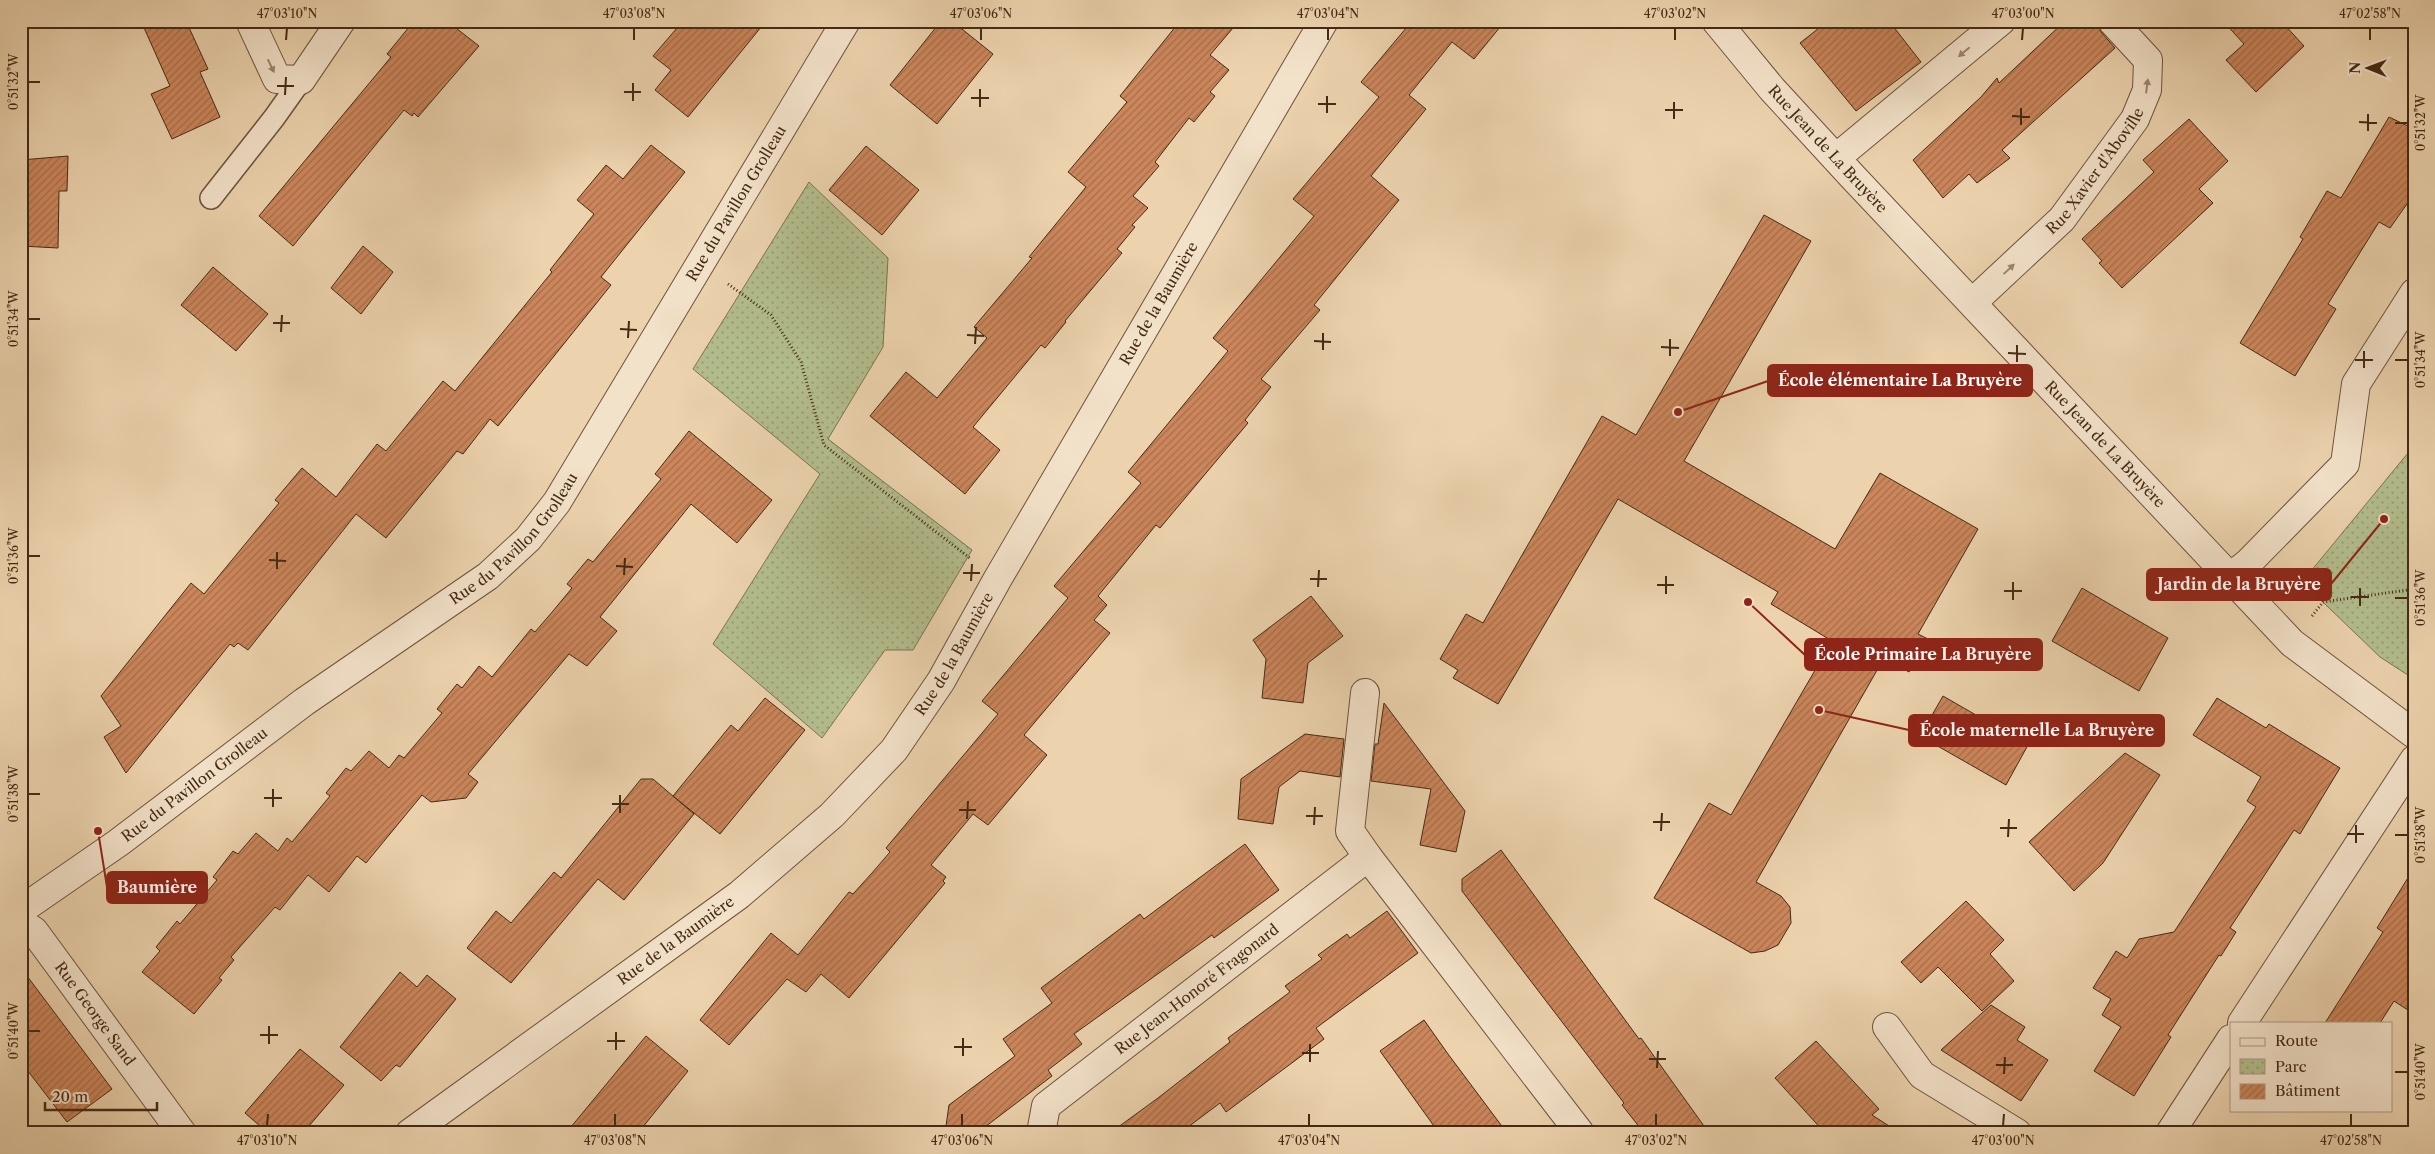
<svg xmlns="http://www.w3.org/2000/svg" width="2435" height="1154" viewBox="0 0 2435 1154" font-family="'Libre Caslon Text',serif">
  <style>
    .park { fill: url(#park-dots); stroke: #7c7451 }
    .building { fill: url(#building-hatch); stroke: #442a14 }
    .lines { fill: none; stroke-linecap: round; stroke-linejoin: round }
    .service-casing { stroke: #6e543a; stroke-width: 24 }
    .minor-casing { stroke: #6e543a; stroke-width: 30 }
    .path { stroke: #442a14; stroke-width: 3; stroke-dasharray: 1 2.5; stroke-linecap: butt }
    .service { stroke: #f3e2ca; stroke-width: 21 }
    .minor { stroke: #f3e2ca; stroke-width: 28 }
    .oneway { fill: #9c866f }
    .ticks { fill: none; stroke: #442a14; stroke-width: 2 }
    .labels { text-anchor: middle; stroke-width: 4; stroke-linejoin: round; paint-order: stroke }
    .street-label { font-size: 15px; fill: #442a14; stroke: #f3e2ca }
    .leader { fill: none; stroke: #8f2418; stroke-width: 2 }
    .callout-dot { fill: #8f2418; stroke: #f3e2ca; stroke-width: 2 }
    .callout { fill: #8f2418; stroke: #8f2418; stroke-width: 2 }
    .callout-label { font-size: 16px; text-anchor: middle; font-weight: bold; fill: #fff }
    .neatline { fill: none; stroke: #442a14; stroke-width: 2 }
    .ticks-label { font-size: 12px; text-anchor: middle; fill: #442a14 }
  </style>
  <defs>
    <pattern id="park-dots" width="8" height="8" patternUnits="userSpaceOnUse" patternTransform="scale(1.25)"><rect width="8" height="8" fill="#b3be8e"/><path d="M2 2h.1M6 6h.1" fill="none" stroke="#939b73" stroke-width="1.8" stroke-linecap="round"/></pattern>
    <pattern id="building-hatch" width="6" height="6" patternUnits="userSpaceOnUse" patternTransform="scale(1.25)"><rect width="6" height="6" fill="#cc865b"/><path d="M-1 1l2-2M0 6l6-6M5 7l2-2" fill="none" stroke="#a76e4a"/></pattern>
  </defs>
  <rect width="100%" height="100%" fill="#ecd3ae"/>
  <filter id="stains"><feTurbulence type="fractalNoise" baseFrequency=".004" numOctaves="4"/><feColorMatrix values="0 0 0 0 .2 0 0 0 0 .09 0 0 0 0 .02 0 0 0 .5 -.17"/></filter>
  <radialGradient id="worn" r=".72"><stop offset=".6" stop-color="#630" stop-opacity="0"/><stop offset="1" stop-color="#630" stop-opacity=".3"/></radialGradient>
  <g class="park">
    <polygon points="809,182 888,258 883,347 828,439 972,550 913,650 885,650 822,738 713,644 820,474 693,369"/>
    <polygon points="2408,453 2414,457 2414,679 2380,657 2302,582"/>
  </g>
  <g class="building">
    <polygon points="141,21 186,21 208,69 200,72 220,117 172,139 151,94 170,86"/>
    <polygon points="414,21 447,21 479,46 418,117 414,113 412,116 404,110 293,246 259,216 391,57 387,54"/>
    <polygon points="683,21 766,21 688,117 655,90 671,70 653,56"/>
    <polygon points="941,21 952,21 993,54 937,124 890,85"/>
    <polygon points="1180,21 1239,21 1210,55 1229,70 1210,92 1215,96 1194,122 1189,118 1155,162 1159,166 1133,196 1148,208 1132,225 1135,227 1117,249 1122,253 1065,321 1066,322 1045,348 1041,345 973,427 1000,450 965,494 870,416 906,372 937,398 987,338 974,327 1032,258 1029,257 1086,187 1068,172 1127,102 1120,96"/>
    <polygon points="1412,21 1505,21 1474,59 1452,42 1409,95 1426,109 1371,176 1399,200 1314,305 1320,310 1261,379 1271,387 1245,420 1248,423 1160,528 1156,525 1098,596 1107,605 1094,620 1110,633 1024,735 1047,755 988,825 973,814 931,865 946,877 943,881 945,883 849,998 821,974 806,992 787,979 729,1045 700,1020 771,933 798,955 849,892 853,894 872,873 890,852 886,848 998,714 982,701 1068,598 1054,586 1141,483 1128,472 1228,351 1213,338 1314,216 1293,199 1379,97 1361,82"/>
    <polygon points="1828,21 1889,21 1921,62 1856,111 1800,43"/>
    <polygon points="2065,21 2097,21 2101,32 2115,48 2002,150 2010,158 1977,183 1969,174 1943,198 1913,160 1981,97 1997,78 1999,83"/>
    <polygon points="2223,21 2281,21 2304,46 2256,92 2226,60 2244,44"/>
    <polygon points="2389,117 2414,129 2414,194 2390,228 2379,222 2328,304 2336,309 2295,376 2240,343 2303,239 2300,237 2327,191 2341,198"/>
    <polygon points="2189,119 2228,161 2199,189 2213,203 2122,288 2099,263 2102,261 2082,239 2154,172 2143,160"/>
    <polygon points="651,145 685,172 601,277 611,285 498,426 490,419 463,454 457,451 386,538 356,514 248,650 238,643 234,647 230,644 126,773 104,737 121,726 101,696 191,583 204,594 279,503 275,500 302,468 336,497 377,444 386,451 443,381 455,391 552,272 550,270 594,214 577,200 606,165 623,179"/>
    <polygon points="866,146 919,190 882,235 829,190"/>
    <polygon points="68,156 67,191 59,191 58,248 21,246 21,160"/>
    <polygon points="1764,215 1811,241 1684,461 1835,549 1880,473 1978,529 1918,634 1928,639 1909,672 1884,658 1756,882 1781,896 1790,907 1791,923 1778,945 1765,951 1751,953 1654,898 1709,803 1731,815 1832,641 1771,604 1778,592 1618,499 1498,704 1453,678 1458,670 1440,659 1466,614 1483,623 1602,416 1636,435"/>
    <polygon points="363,246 393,272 361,314 331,288"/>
    <polygon points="213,267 268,314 236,351 181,305"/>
    <polygon points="689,431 772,500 737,543 691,504 600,617 617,631 587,666 569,654 468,774 478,782 466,798 431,802 422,795 366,863 357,856 329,892 308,875 280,910 275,907 231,957 234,960 219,978 222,980 194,1014 142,972 160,951 156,947 177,921 180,924 217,880 213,877 233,851 238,854 256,833 278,851 287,838 292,842 330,796 326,793 346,768 351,771 369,751 389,768 399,755 404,758 442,713 437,709 457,684 462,688 479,666 492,677 531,629 535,632 553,611 572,588 567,584 588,559 593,562 661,479 655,474"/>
    <polygon points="2082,588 2168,638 2139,691 2052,641"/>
    <polygon points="1311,596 1343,636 1308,663 1303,703 1262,698 1266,659 1253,640"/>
    <polygon points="1943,696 2028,745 2006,785 1920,736"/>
    <polygon points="765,698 805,730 720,834 673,796 731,725 738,731"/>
    <polygon points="2217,698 2266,728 2269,724 2340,768 2300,834 2294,830 2230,928 2236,932 2221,956 2219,955 2168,1035 2171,1037 2134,1096 2094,1071 2121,1027 2102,1015 2111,999 2093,988 2116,951 2127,958 2139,939 2174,932 2256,807 2247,801 2261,777 2193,735"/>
    <polygon points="1384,703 1465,811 1456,852 1420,845 1431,789 1371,781 1375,744 1378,744"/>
    <polygon points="1305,734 1344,739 1340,777 1300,771 1279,787 1273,824 1238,819 1241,779"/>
    <polygon points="2125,753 2160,775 2103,863 2074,891 2029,842"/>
    <polygon points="641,779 653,779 694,814 624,900 598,879 511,983 467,948 496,911 511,923 554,872 561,878"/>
    <polygon points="1245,844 1279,890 1214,938 1212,935 1074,1034 1082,1044 1048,1070 1052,1076 977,1133 945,1133 949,1105 1015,1056 1003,1039 1052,1003 1041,988 1140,914 1144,919"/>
    <polygon points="1501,850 1639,1039 1641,1038 1709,1133 1644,1133 1622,1105 1624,1103 1462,891 1462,879"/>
    <polygon points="2414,868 2414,1014 2394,1001 2380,1023 2325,1023 2383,932 2377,928"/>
    <polygon points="1966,901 2004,940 1990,954 2014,981 1982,1011 1938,967 1921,983 1901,962"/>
    <polygon points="1387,911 1418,953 1316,1028 1324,1039 1226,1112 1220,1103 1180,1133 1110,1133 1158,1098 1230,1042 1228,1038 1290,992 1285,986 1322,959 1318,955 1347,934 1350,938"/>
    <polygon points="21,968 112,1089 67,1122 21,1062"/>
    <polygon points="400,972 417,987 427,975 456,999 400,1067 396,1065 381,1081 340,1047"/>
    <polygon points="1991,1005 2025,1027 2017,1040 2048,1060 2021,1101 1941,1050"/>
    <polygon points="1424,1020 1448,1054 1507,1133 1439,1133 1380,1051"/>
    <polygon points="646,1036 688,1071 638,1133 566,1133"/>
    <polygon points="1816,1041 1879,1109 1872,1115 1900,1133 1825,1133 1775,1078"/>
    <polygon points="300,1049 344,1085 303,1133 268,1133 245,1113"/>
  </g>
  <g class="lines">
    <defs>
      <polyline id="service" points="211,198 274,118 301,80"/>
      <g id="minor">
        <polyline points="250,21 277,79 301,80 341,21"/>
        <path id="s1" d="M 1716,21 L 1772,89 L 1852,176 L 2292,643 L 2414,734"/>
        <polyline points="1836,158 2001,21"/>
        <path id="s2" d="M 1973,302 L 2062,219 L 2135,119 L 2147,90 L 2148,60 L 2112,21"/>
        <polyline points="2229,578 2248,563 2345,464 2356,384 2414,293"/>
        <polyline points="1365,693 1350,831 1368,857"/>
        <path id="s3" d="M 21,910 L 118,843 L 304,702 L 488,576 L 528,539 L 557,502 L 846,21"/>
        <path id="s4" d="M 21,923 L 34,931 L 182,1133"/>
        <polyline points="2242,1023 2414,760"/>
        <polyline points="1887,1027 1922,1075 2017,1133"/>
        <path id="s5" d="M 410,1133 L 739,895 L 832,815 L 894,750 L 941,681 L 997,580 L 1324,21"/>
        <path id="s6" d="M 1041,1133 L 1046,1106 L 1368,857 L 1580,1133"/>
        <polyline points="2170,1133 2231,1039"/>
      </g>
    </defs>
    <use href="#service" class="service-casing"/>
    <use href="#minor" class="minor-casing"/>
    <g class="path">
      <polyline points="728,284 771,315 801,362 824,445 971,559"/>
      <polyline points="2312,616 2323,602 2414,589"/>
    </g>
    <use href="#service" class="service"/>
    <use href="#minor" class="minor"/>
  </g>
  <defs><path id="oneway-solid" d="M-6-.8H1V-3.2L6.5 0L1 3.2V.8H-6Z" transform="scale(1.25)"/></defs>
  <g class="oneway">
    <use href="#oneway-solid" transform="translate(1964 52) rotate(140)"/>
    <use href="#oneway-solid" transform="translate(271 66) rotate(65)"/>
    <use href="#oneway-solid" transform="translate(2147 86) rotate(-83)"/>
    <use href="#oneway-solid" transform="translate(2009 269) rotate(-43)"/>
  </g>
  <path class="ticks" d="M 286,40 L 287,28M 634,40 L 634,28M 981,40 L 981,28M 1328,40 L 1328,28M 1675,40 L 1675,28M 2022,40 L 2023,28M 2370,40 L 2370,28M 28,82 L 40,82M 277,86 L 294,86M 624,92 L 641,92M 285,95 L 286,77M 971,98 L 989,98M 633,101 L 633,83M 1318,104 L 1336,104M 980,107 L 980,89M 1665,110 L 1683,110M 1327,113 L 1327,96M 2012,116 L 2030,117M 1674,119 L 1674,102M 2359,122 L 2377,123M 2395,123 L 2408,123M 2021,125 L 2021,108M 2368,131 L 2368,114M 28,319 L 40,319M 273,323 L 290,323M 620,329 L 637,330M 281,332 L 282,315M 967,335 L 984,336M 628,338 L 629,321M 1314,341 L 1331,342M 975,344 L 976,327M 1661,347 L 1679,348M 1323,350 L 1323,333M 2008,353 L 2026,354M 1670,356 L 1670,339M 2355,360 L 2373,360M 2395,360 L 2408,360M 2017,362 L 2017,345M 2364,368 L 2364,351M 28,556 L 40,556M 269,560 L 286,561M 616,566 L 633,567M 277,569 L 277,552M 963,573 L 980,573M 624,575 L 625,558M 1310,579 L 1327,579M 971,581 L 972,564M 1657,585 L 1674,585M 1318,587 L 1319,570M 2004,591 L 2022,591M 1666,594 L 1666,576M 2351,597 L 2369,597M 2395,598 L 2408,598M 2013,600 L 2013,582M 2360,606 L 2360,588M 28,794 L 40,794M 264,798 L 282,798M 612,804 L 629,804M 273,807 L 273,789M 959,810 L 976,810M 620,813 L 620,795M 1306,816 L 1323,816M 967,819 L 968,801M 1653,822 L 1670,822M 1314,825 L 1315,807M 2000,828 L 2017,828M 1661,831 L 1662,813M 2347,834 L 2364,834M 2395,835 L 2408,835M 2008,837 L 2009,819M 2356,843 L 2356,825M 28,1031 L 40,1031M 260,1035 L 278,1035M 607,1041 L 625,1041M 269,1044 L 269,1026M 954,1047 L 972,1047M 616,1050 L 616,1032M 1302,1053 L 1319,1053M 963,1056 L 963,1038M 1649,1059 L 1666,1059M 1310,1062 L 1310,1044M 1996,1065 L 2013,1065M 1657,1068 L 1658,1051M 2395,1072 L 2408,1072M 2004,1074 L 2005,1057M 267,1126 L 268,1114M 615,1126 L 615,1114M 962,1126 L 962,1114M 1309,1126 L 1309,1114M 1656,1126 L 1656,1114M 2003,1126 L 2004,1114M 2351,1126 L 2351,1114"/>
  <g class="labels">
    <g class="street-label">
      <text dy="5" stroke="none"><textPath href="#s1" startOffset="170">Rue Jean de La Bruyère</textPath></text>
      <text dy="5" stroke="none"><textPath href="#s2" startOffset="180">Rue Xavier d'Aboville</textPath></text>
      <text dy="5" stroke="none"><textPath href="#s3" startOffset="1024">Rue du Pavillon Grolleau</textPath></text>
      <text dy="5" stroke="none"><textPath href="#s5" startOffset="1138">Rue de la Baumière</textPath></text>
      <text dy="5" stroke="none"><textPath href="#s1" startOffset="575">Rue Jean de La Bruyère</textPath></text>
      <text dy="5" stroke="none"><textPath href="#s3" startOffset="619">Rue du Pavillon Grolleau</textPath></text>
      <text dy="5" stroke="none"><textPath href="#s5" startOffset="732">Rue de la Baumière</textPath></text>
      <text dy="5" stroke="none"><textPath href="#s3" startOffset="214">Rue du Pavillon Grolleau</textPath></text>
      <text dy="5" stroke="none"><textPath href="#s5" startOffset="328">Rue de la Baumière</textPath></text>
      <text dy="5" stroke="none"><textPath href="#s6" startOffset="218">Rue Jean-Honoré Fragonard</textPath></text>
      <text dy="5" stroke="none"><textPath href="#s4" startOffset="118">Rue George Sand</textPath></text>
    </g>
  </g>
  <path class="leader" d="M1678 412L1768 381M2384 519L2331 584M1748 602L1805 655M1819 710L1909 730M98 831L107 887"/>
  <g class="callout-dot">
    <circle cx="1678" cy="412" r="5"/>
    <circle cx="2384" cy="519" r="5"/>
    <circle cx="1748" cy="602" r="5"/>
    <circle cx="1819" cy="710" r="5"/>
    <circle cx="98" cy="831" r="5"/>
  </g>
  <g class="callout">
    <rect x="1768" y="365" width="264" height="31" rx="5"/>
    <rect x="2147" y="569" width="184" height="31" rx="5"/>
    <rect x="1805" y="639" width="237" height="31" rx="5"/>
    <rect x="1909" y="715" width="255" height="31" rx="5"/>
    <rect x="107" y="872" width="100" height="31" rx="5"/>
  </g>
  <g class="callout-label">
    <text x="1900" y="386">École élémentaire La Bruyère</text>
    <text x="2239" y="590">Jardin de la Bruyère</text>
    <text x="1923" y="660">École Primaire La Bruyère</text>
    <text x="2037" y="736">École maternelle La Bruyère</text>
    <text x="157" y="893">Baumière</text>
  </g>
  <rect width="2435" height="1154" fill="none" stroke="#ecd3ae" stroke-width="55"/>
  <rect x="2230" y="1022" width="162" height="90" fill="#f3e2ca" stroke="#ad9881"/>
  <rect x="2240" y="1038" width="25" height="8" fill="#f3e2ca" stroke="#ad9881"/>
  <text x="2275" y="1046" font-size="15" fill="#442a14">Route</text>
  <rect x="2240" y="1059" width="25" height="15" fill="url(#park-dots)" stroke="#ad9881"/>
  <text x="2275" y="1072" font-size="15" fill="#442a14">Parc</text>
  <rect x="2240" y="1084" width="25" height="15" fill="url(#building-hatch)" stroke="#ad9881"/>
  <text x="2275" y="1096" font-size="15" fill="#442a14">Bâtiment</text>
  <g transform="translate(2368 68) rotate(271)" stroke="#f3e2ca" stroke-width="4" paint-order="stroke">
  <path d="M0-4L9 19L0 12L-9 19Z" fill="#442a14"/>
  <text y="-8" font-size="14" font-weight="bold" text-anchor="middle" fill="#442a14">N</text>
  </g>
  <path d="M45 1102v8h112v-8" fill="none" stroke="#442a14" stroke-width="2.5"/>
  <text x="52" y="1102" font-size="15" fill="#442a14" stroke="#f3e2ca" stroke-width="4" paint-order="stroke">20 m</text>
  <rect x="28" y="28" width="2380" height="1098" class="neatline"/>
  <g class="ticks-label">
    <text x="287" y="18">47°03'10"N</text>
    <text x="634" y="18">47°03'08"N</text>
    <text x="981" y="18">47°03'06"N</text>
    <text x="1328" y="18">47°03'04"N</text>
    <text x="1675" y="18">47°03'02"N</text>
    <text x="2023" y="18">47°03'00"N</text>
    <text x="2370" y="18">47°02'58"N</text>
    <text transform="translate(14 82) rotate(-90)" y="4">0°51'32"W</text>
    <text transform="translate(2421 123) rotate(-90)" y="4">0°51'32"W</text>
    <text transform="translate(14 319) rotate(-90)" y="4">0°51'34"W</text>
    <text transform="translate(2421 360) rotate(-90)" y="4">0°51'34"W</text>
    <text transform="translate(14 556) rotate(-90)" y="4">0°51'36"W</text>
    <text transform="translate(2421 598) rotate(-90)" y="4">0°51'36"W</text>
    <text transform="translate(14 794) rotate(-90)" y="4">0°51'38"W</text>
    <text transform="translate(2421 835) rotate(-90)" y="4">0°51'38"W</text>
    <text transform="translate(14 1031) rotate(-90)" y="4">0°51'40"W</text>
    <text transform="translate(2421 1072) rotate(-90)" y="4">0°51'40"W</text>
    <text x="267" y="1145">47°03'10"N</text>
    <text x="615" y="1145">47°03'08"N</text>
    <text x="962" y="1145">47°03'06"N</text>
    <text x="1309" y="1145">47°03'04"N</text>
    <text x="1656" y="1145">47°03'02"N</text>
    <text x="2003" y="1145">47°03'00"N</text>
    <text x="2351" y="1145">47°02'58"N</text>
  </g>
  <rect width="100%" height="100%" filter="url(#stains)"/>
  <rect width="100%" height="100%" fill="url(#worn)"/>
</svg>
